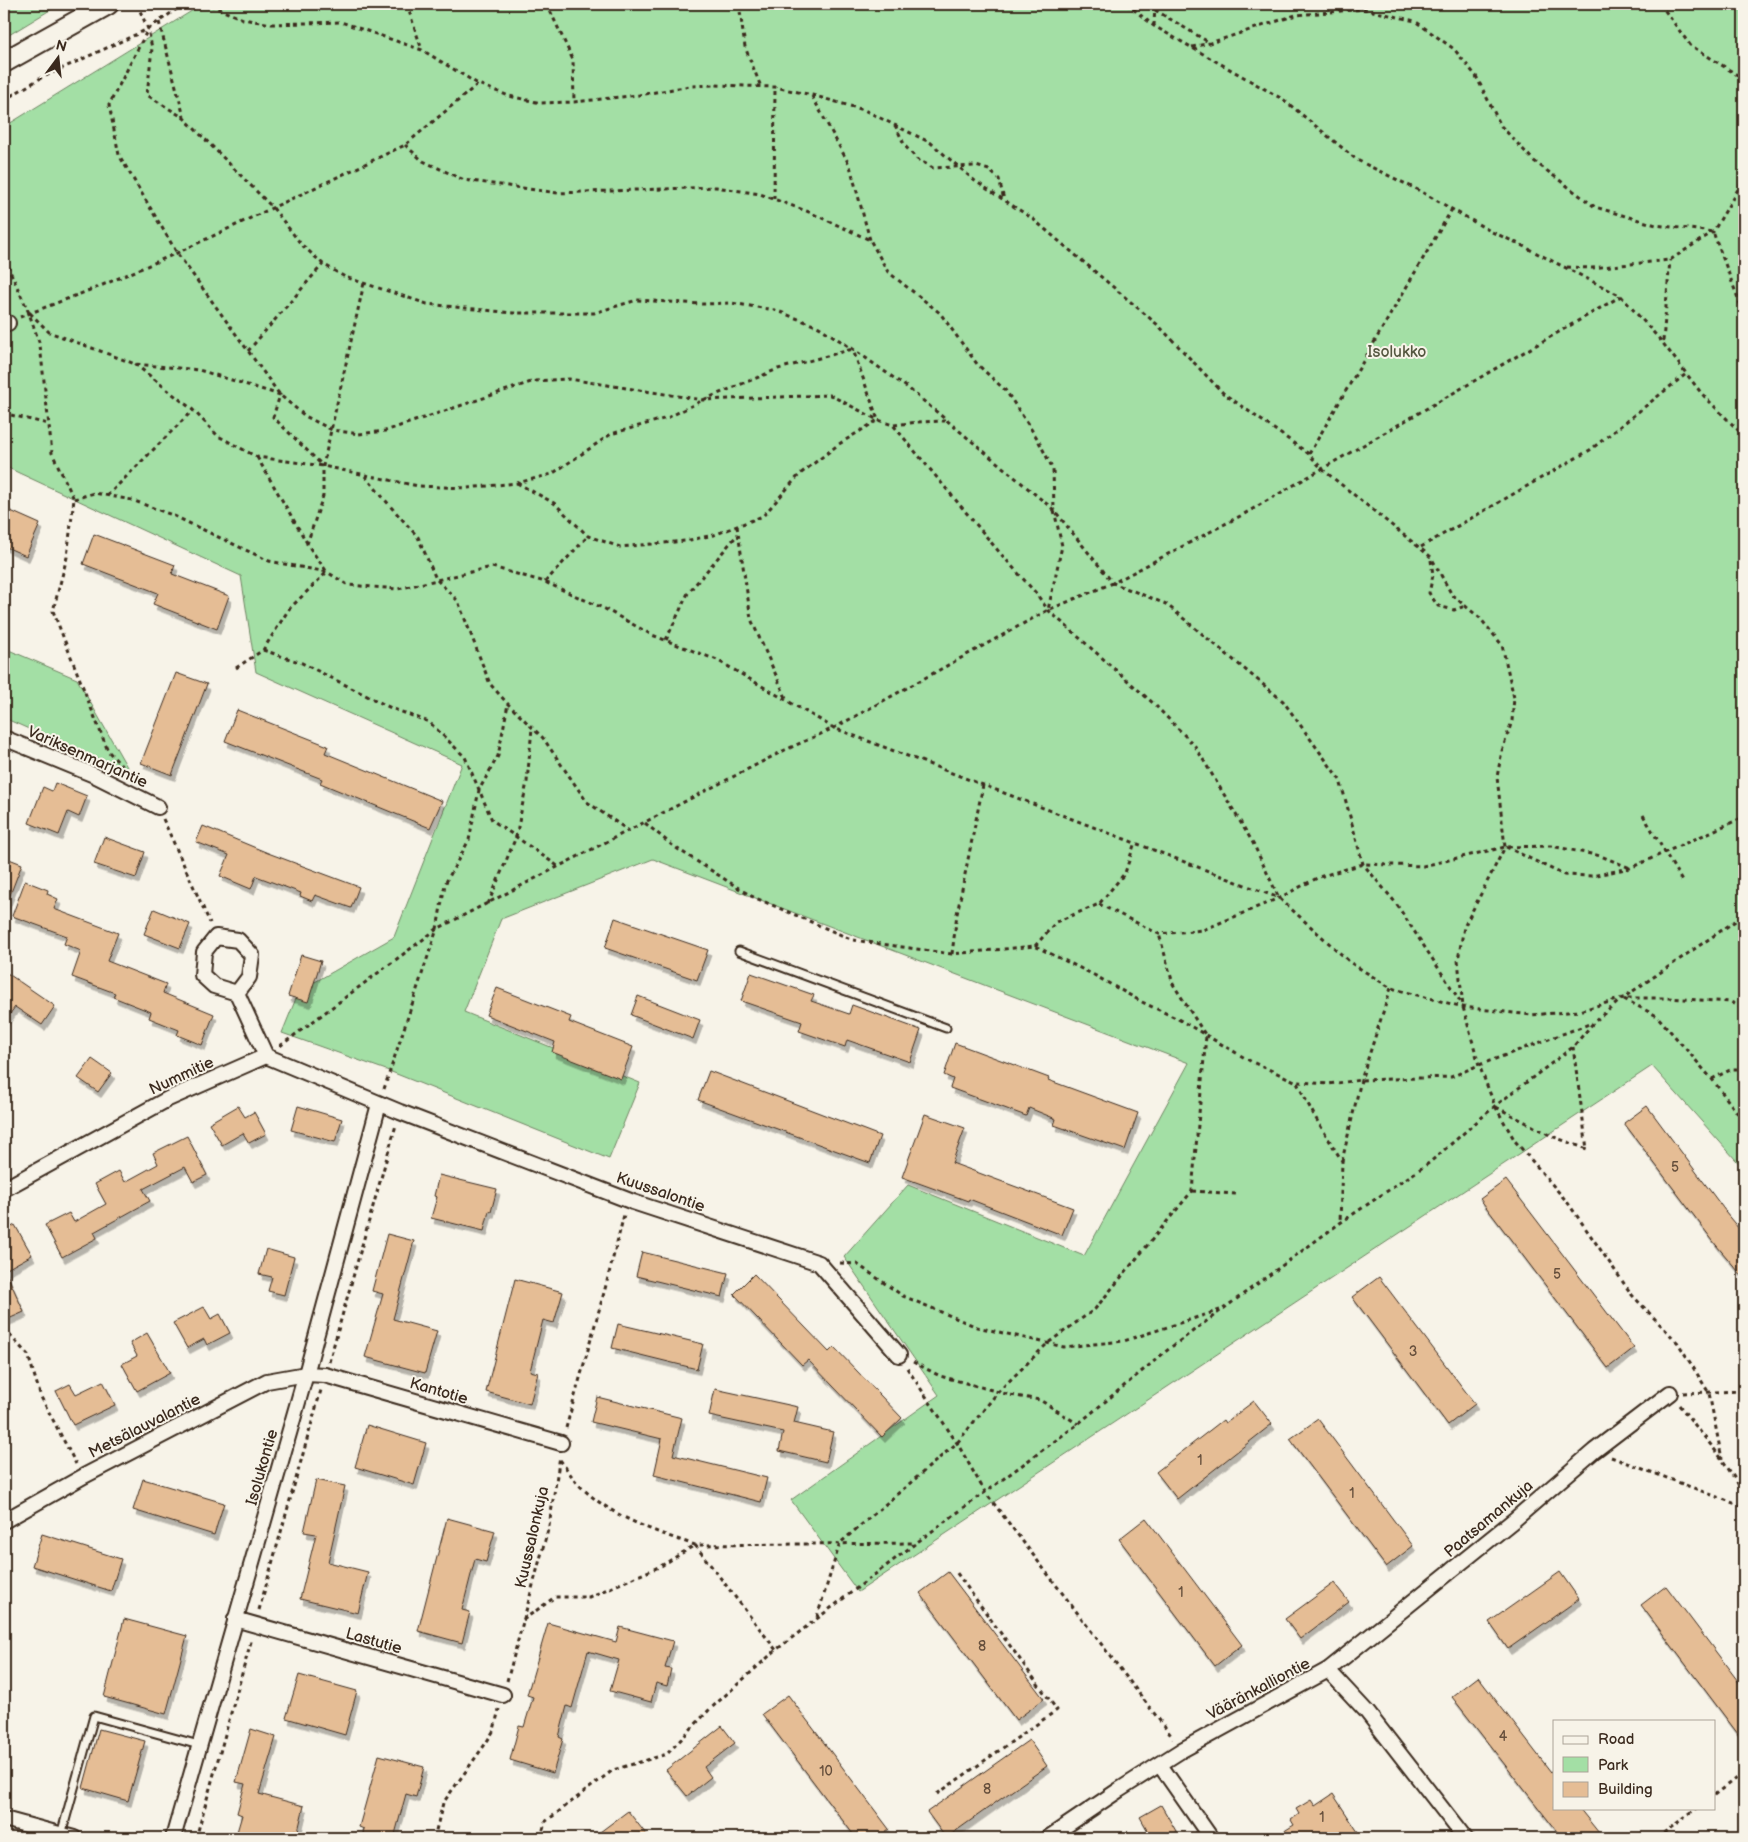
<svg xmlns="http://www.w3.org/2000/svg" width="1748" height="1842" viewBox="0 0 1748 1842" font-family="'Balsamiq Sans',sans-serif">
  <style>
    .green { fill: #a3dfa5; stroke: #6f8462 }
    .building { fill: #e5bd95; stroke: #3b2a1e; filter: url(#shadow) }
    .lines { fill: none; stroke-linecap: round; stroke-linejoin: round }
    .lane-casing { stroke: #3b2a1e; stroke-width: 11 }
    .street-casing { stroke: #3b2a1e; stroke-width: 18 }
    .secondary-casing { stroke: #3b2a1e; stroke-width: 24 }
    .path { stroke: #3b2a1e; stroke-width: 3; stroke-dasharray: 4 4; stroke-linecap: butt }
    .lane { stroke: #f7f3e8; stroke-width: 7 }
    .street { stroke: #f7f3e8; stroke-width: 14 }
    .secondary { stroke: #f7f3e8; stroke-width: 20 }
    .labels { text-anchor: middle; stroke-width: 4; stroke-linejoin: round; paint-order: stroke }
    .number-label { font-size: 14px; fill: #664f3c }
    .park-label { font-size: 16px; fill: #555740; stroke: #f7f3e8 }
    .street-label { font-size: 16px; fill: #3b2a1e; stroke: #f7f3e8 }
  </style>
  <defs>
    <filter id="shadow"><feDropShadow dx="3" dy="5.5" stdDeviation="0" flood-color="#0004"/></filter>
  </defs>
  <rect width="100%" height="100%" fill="#f7f3e8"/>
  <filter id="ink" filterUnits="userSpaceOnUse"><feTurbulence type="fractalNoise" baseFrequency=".02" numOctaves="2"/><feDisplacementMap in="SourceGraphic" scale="10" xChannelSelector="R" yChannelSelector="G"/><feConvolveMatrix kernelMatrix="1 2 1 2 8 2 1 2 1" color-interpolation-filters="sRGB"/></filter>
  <g filter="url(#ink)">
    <g class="green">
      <polygon points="4,4 60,4 4,38"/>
      <polygon points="203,4 1744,4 1744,1169 1652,1066 858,1592 791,1500 939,1395 844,1257 908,1185 1084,1256 1189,1063 653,859 501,919 464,1012 640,1083 609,1159 389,1071 282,1033 299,991 394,937 462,764 256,672 241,576 4,466 4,127"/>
      <polygon points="4,648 77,679 131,774 4,718"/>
    </g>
    <g class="building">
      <polygon points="4,508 40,524 26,556 4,546"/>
      <polygon points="94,534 175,565 172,574 229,596 217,629 153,604 158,593 83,564"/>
      <polygon points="176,673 207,684 172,775 141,763"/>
      <polygon points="237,710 328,746 325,753 442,801 430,828 320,783 322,779 225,741"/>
      <polygon points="55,783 87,796 79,817 68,812 59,835 29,823 43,787 52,791"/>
      <polygon points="203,826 268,853 359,887 351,908 315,895 312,901 300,896 301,893 256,876 251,889 220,876 229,855 196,842"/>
      <polygon points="104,837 145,852 136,878 94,864"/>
      <polygon points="4,857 22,864 5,908 4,907"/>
      <polygon points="25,881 48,890 47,894 58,899 54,909 118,933 107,961 166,984 163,993 214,1014 202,1045 177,1035 179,1030 149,1018 151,1012 113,997 115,993 72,977 81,951 64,944 67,936 12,916"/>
      <polygon points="154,909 190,924 180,948 144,934"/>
      <polygon points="615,918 708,950 697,980 605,948"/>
      <polygon points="301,955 321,961 308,1002 288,996"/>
      <polygon points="4,971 55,1006 42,1025 15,1007 4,1022"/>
      <polygon points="751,973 814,995 811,1001 849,1014 852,1005 921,1030 910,1062 847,1040 845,1047 799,1031 802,1022 741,1001"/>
      <polygon points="497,988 571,1017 569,1022 633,1047 621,1079 552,1052 555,1042 486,1015"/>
      <polygon points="638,996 700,1020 693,1039 631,1015"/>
      <polygon points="955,1043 1049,1078 1048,1080 1138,1113 1125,1150 1054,1125 1056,1119 1029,1108 1026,1116 950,1088 953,1079 944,1075"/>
      <polygon points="92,1059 112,1073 98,1092 78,1078"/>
      <polygon points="709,1071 880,1136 870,1163 698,1100"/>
      <polygon points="238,1106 245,1117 254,1112 266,1134 249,1143 243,1133 222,1145 209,1123"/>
      <polygon points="298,1106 342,1119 335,1142 291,1130"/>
      <polygon points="1647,1106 1726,1212 1725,1212 1744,1235 1744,1278 1716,1245 1624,1123"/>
      <polygon points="925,1114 965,1128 952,1163 1073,1208 1062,1235 969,1199 968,1201 902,1177"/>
      <polygon points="187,1136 207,1175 193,1182 185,1167 143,1189 150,1201 94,1232 97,1238 62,1257 45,1225 69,1213 74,1222 106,1204 95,1184 119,1171 125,1182 158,1164 153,1153"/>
      <polygon points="439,1175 497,1189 491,1212 489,1211 484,1231 431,1218 437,1197 434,1196"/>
      <polygon points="1506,1180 1634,1348 1608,1368 1480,1199"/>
      <polygon points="15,1225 32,1255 5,1270 24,1312 4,1321 4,1231"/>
      <polygon points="387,1234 414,1241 393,1319 437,1331 425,1373 365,1357 383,1294 372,1291"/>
      <polygon points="266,1249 294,1257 284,1295 268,1291 272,1277 259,1274"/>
      <polygon points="642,1252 728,1273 722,1297 636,1276"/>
      <polygon points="754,1274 829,1352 834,1347 902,1418 882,1437 808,1360 802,1365 734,1294"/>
      <polygon points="1379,1277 1475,1404 1448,1425 1352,1297"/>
      <polygon points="515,1279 563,1292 554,1323 543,1320 530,1371 538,1373 530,1404 486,1392"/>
      <polygon points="204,1307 211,1319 220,1314 230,1333 207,1345 204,1339 187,1348 173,1323"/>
      <polygon points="618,1324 703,1344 697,1369 612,1348"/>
      <polygon points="147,1333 170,1373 137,1391 122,1364 137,1356 130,1343"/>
      <polygon points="103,1381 115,1405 73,1425 56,1391 70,1384 76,1394"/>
      <polygon points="715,1389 798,1407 794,1423 833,1432 826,1462 779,1451 783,1432 709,1416"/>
      <polygon points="597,1397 682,1418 673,1455 767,1478 761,1502 654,1475 662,1439 591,1422"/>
      <polygon points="1254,1401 1272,1424 1177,1499 1156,1472 1223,1420 1225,1423"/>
      <polygon points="1318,1419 1413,1546 1386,1567 1290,1439"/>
      <polygon points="367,1425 426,1443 414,1485 355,1467"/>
      <polygon points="143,1479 224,1503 214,1535 133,1510"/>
      <polygon points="316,1480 345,1486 328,1562 368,1572 358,1613 300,1599 316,1534 304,1532"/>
      <polygon points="447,1518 495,1531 486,1562 475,1559 462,1610 470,1612 462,1643 418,1631"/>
      <polygon points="1146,1518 1242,1645 1215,1666 1119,1539"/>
      <polygon points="42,1534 121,1559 111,1591 32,1566"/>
      <polygon points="948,1572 1044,1699 1016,1720 920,1593"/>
      <polygon points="1560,1572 1579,1599 1508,1649 1489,1622"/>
      <polygon points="1334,1583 1349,1602 1300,1639 1285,1619"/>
      <polygon points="1666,1586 1744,1689 1744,1742 1641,1605"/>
      <polygon points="124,1619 187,1636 166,1714 104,1697"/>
      <polygon points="548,1623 616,1642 620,1627 673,1641 665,1668 671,1669 667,1686 656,1683 651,1702 610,1691 619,1660 588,1651 572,1708 567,1706 559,1737 563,1739 553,1773 510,1760 519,1726 524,1727 533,1697 527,1695"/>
      <polygon points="299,1675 357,1691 345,1735 286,1718"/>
      <polygon points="1478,1677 1554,1776 1554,1808 1579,1808 1603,1838 1562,1838 1452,1697"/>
      <polygon points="788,1695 889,1829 877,1838 856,1838 762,1714"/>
      <polygon points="722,1726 735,1743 704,1767 711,1777 687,1796 666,1770"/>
      <polygon points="99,1729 145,1741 128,1801 83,1788"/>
      <polygon points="251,1729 276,1737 259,1794 304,1806 298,1831 294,1830 292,1838 238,1838 240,1832 237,1832 242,1815 237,1813 245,1784 236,1782"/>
      <polygon points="1029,1740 1047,1766 946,1838 927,1812"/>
      <polygon points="379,1755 424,1767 416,1797 406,1794 394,1838 362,1838 364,1829 359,1827"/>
      <polygon points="1333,1794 1362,1838 1273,1838 1294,1825 1291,1820 1299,1814 1296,1809 1311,1800 1315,1806"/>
      <polygon points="1161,1805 1180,1838 1152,1838 1140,1817"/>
      <polygon points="628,1811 649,1838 592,1838"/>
    </g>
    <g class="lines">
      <defs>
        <g id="lane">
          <polyline points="739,951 946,1028"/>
          <polyline points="61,1835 94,1716 199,1745"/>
        </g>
        <g id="street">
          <polyline points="4,325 8,323"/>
          <polyline points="4,738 94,775 158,807"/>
          <polyline points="237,993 214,986 202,975 204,952 216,937 238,940 252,955 249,977 237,993 266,1056"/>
          <polyline points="4,1189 168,1099 266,1056 400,1112 633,1202 819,1263 899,1355"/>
          <polyline points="4,1521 84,1476 267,1381 306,1374 325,1375 561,1443"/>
          <polyline points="235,1619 503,1695"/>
          <polyline points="1328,1670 1367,1712 1465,1838"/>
          <polyline points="1160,1765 1211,1838"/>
          <polyline points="4,1819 74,1838"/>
          <polyline points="173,1838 306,1374 379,1104"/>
          <polyline points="1048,1838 1119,1790 1182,1750 1328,1670 1514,1520 1594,1451 1670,1393"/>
        </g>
        <polyline id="secondary" points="4,62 108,4"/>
      </defs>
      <use href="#lane" class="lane-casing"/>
      <use href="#street" class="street-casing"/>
      <use href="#secondary" class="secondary-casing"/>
      <g class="path">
        <polyline points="137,4 148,29 152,48 147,95 184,118 273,208 301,244 323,264 345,277 427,304 513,313 594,313 637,300 703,304 731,303 775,310 819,327 853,349 908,388 1054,510 1113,583 1166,604 1283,701 1340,780 1363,864 1395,902 1462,1004"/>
        <polyline points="184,4 148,29 109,105 119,155 177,253 280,395 305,416 332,430 359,434 385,431 534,381 569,379 703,400 830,395 878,420 893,425 1000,553 1035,592 1048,610 1153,703 1195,746 1253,843 1279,898 1351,963 1391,988 1463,1007 1531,1015 1579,1011 1623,998 1744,915"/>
        <polyline points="211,4 214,7 243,19 271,24 341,22 422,50 478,84 509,96 541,103 574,102 639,95 690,86 714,85 775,87 812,95 864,110 931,143 975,181 1033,219 1159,326 1223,393 1309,454 1322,469 1431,557 1452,595 1480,618 1502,645 1514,698 1512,721 1502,751 1497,777 1505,847 1464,927 1458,960 1463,1007 1479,1065 1495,1106 1515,1141 1568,1203 1632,1295 1678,1343 1709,1393 1722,1459"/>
        <polyline points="411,4 409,11 422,50"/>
        <polyline points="547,4 573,60 574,102"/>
        <polyline points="739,4 745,47 761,87"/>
        <polyline points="1127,4 1154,26 1284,100 1357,160 1420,191 1492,232 1517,243 1621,296 1662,342 1702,394 1744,436"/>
        <polyline points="1660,4 1690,45 1739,76 1744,83"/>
        <polyline points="1155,10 1210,43"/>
        <polyline points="159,22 184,117"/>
        <polyline points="1154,26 1155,4"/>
        <polyline points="1192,47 1210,43 1296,15 1364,9 1415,21 1454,49 1476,76 1501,126 1534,161 1595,207 1656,225 1713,232 1744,314"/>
        <polyline points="812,96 850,166 870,240"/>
        <polyline points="4,100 41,78 148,29"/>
        <polyline points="895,125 905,146 917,159 933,168 976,166 989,170 999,179 1004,200"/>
        <polyline points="405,145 423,161 464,180 558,193 716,187 760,194 809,212 870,240 888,272 940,313 977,364 1006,391 1037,438 1053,469 1054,510 1062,546 1048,610"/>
        <polyline points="774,199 775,87"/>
        <polyline points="4,258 29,313 40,345 52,453 74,499 67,557 53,611 108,751 128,773"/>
        <polyline points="1567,267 1592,268 1670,260 1713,232 1744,179"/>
        <polyline points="30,313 49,332 135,364 199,370 280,395 273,417 322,465"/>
        <polyline points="20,317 98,287 177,253 405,145 478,84"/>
        <polyline points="1663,341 1670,260"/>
        <polyline points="248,351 323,264"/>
        <polyline points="135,364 193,410 218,436 257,457 323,466 418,486 467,488 517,483 552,474 611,434 667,418 703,400 778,369 853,349"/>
        <polyline points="4,411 11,415 48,424"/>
        <polyline points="894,425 917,422 945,421"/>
        <polyline points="1309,454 1452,209"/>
        <polyline points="257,457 307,543"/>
        <polyline points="365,476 391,507 418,537 436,579 458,601 490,684 508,704 543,738 587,802 629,831"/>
        <polyline points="517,483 554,503 588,536 620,547 685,541 714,535 763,516 800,474 839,444 878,420 853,350"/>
        <polyline points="107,496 193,410"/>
        <polyline points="74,499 94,493 132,500 172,515 269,561 327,572 348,585 398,589 492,567 545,582 605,609 652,635 717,660 834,728 1279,898"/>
        <polyline points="737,526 751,619 787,700"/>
        <polyline points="1421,547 1590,450 1686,374"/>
        <polyline points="1431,560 1433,575 1429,593 1438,606 1454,610 1465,606"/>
        <polyline points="545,582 588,536"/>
        <polyline points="666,640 688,593 738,534"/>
        <polyline points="263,650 302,663 391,708 429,722 465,757 492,820 559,867"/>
        <polyline points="236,668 263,650 289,609 327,572 307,544 323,496 323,466 364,283"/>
        <polyline points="1643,815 1683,883"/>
        <polyline points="163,819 210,923"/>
        <polyline points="645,823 673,846 751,896 853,940 952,954 1035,946 1094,975 1142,1002 1178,1019 1252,1062 1297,1082 1329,1084 1361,1080 1451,1077 1479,1065 1592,1023"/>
        <polyline points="1506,847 1564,875 1592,876 1630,868 1744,817"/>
        <polyline points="488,904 516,837 527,782 532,728"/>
        <polyline points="1099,904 1159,934 1203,930 1279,898 1319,877 1363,864 1423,866 1505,847 1551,846 1601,856 1630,868"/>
        <polyline points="1035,946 1056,922 1099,904 1125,873 1135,842"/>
        <polyline points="952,954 957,914 983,785"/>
        <polyline points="1624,999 1657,1016 1712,1079 1744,1122"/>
        <polyline points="280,1046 437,929 785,750 834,728 1048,610 1113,583 1244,514 1621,296"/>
        <polyline points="1712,1079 1732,1069 1744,1069"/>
        <polyline points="1297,1083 1315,1117 1342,1161 1340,1223"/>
        <polyline points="384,1089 437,929 445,884 469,840 479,790 498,756 508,704"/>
        <polyline points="1496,1107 1554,1137 1587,1149 1573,1047"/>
        <polyline points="1342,1161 1361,1080 1391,988"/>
        <polyline points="1192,1191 1237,1194"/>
        <polyline points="840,1263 857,1264 903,1296 977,1327 1064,1347 1124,1341 1220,1310"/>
        <polyline points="4,1329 28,1355 41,1397 76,1464"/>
        <polyline points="329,1362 396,1125"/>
        <polyline points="913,1362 940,1376 1010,1395 1040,1400 1078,1424"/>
        <polyline points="907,1368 957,1443 985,1492 1173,1738"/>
        <polyline points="1683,1393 1744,1391"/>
        <polyline points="1679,1405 1722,1459 1744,1493"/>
        <polyline points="566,1428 605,1289 624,1215"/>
        <polyline points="1611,1457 1744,1507"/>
        <path d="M 560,1460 C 567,1469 573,1479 581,1487 C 612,1517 655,1532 695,1545 L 915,1543"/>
        <polyline points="259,1610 321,1390"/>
        <polyline points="817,1617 840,1543 957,1443 998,1392 1048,1343 1095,1309 1192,1191 1206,1036 1173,984 1159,934"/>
        <polyline points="523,1620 555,1597 589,1597 661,1566 695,1545 776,1650"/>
        <polyline points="507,1681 549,1526 560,1456"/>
        <polyline points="937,1794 1057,1710 956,1572"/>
        <polyline points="1714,1795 1744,1772"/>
        <polyline points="196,1838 252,1638"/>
        <polyline points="434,1838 443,1803 486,1743 494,1730 499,1709"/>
        <polyline points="541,1838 545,1822 613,1770 667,1754 709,1710 776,1650 916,1543 1078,1424 1170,1348 1340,1223 1429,1163 1495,1106 1573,1047 1594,1022 1623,998 1666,998 1731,1002 1744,1009"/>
        <polyline points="1026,1838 1033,1833"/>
        <polyline points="1657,1838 1697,1808"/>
      </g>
      <use href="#lane" class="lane"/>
      <use href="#street" class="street"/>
      <use href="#secondary" class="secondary"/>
    </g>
  </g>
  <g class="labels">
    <g class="number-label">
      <text x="1675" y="1172">5</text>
      <text x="1557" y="1279">5</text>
      <text x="1413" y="1356">3</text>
      <text x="1200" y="1465">1</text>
      <text x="1352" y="1498">1</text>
      <text x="1181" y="1597">1</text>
      <text x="982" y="1651">8</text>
      <text x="1503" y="1741">4</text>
      <text x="826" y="1776">10</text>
      <text x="987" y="1794">8</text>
      <text x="1322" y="1822">1</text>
    </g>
    <g class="park-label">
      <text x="1397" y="357">Isolukko</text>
    </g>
    <g class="street-label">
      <text transform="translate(88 756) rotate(24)" y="6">Variksenmarjantie</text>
      <text transform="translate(181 1075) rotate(-25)" y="6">Nummitie</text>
      <text transform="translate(661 1191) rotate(19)" y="6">Kuussalontie</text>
      <text transform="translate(439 1390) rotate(16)" y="6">Kantotie</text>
      <text transform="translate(144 1425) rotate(-27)" y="6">Metsälauvalantie</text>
      <text transform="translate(261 1467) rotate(-74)" y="6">Isolukontie</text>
      <text transform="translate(1488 1518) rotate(-40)" y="6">Paatsamankuja</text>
      <text transform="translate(531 1537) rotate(-77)" y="6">Kuussalonkuja</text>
      <text transform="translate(374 1640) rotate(16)" y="6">Lastutie</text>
      <text transform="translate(1258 1688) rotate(-28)" y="6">Vääränkalliontie</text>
    </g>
  </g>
  <rect width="1748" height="1842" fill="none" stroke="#f7f3e8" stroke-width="20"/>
  <rect x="10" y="10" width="1728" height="1822" fill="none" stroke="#3b2a1e" stroke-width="2" filter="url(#ink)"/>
  <rect x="1553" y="1720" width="162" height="90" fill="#f7f3e8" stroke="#aca397"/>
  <rect x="1563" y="1736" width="25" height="8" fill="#f7f3e8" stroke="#aca397"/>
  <text x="1598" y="1744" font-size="15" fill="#3b2a1e">Road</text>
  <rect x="1563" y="1757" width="25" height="15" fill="#a3dfa5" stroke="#aca397"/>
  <text x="1598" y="1770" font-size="15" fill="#3b2a1e">Park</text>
  <rect x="1563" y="1782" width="25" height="15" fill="#e5bd95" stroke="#aca397"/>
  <text x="1598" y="1794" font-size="15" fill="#3b2a1e">Building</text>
  <g transform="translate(58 58) rotate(15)" stroke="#f7f3e8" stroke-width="4" paint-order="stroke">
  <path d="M0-4L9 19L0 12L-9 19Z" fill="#3b2a1e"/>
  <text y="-8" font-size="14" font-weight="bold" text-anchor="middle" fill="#3b2a1e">N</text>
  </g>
</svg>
